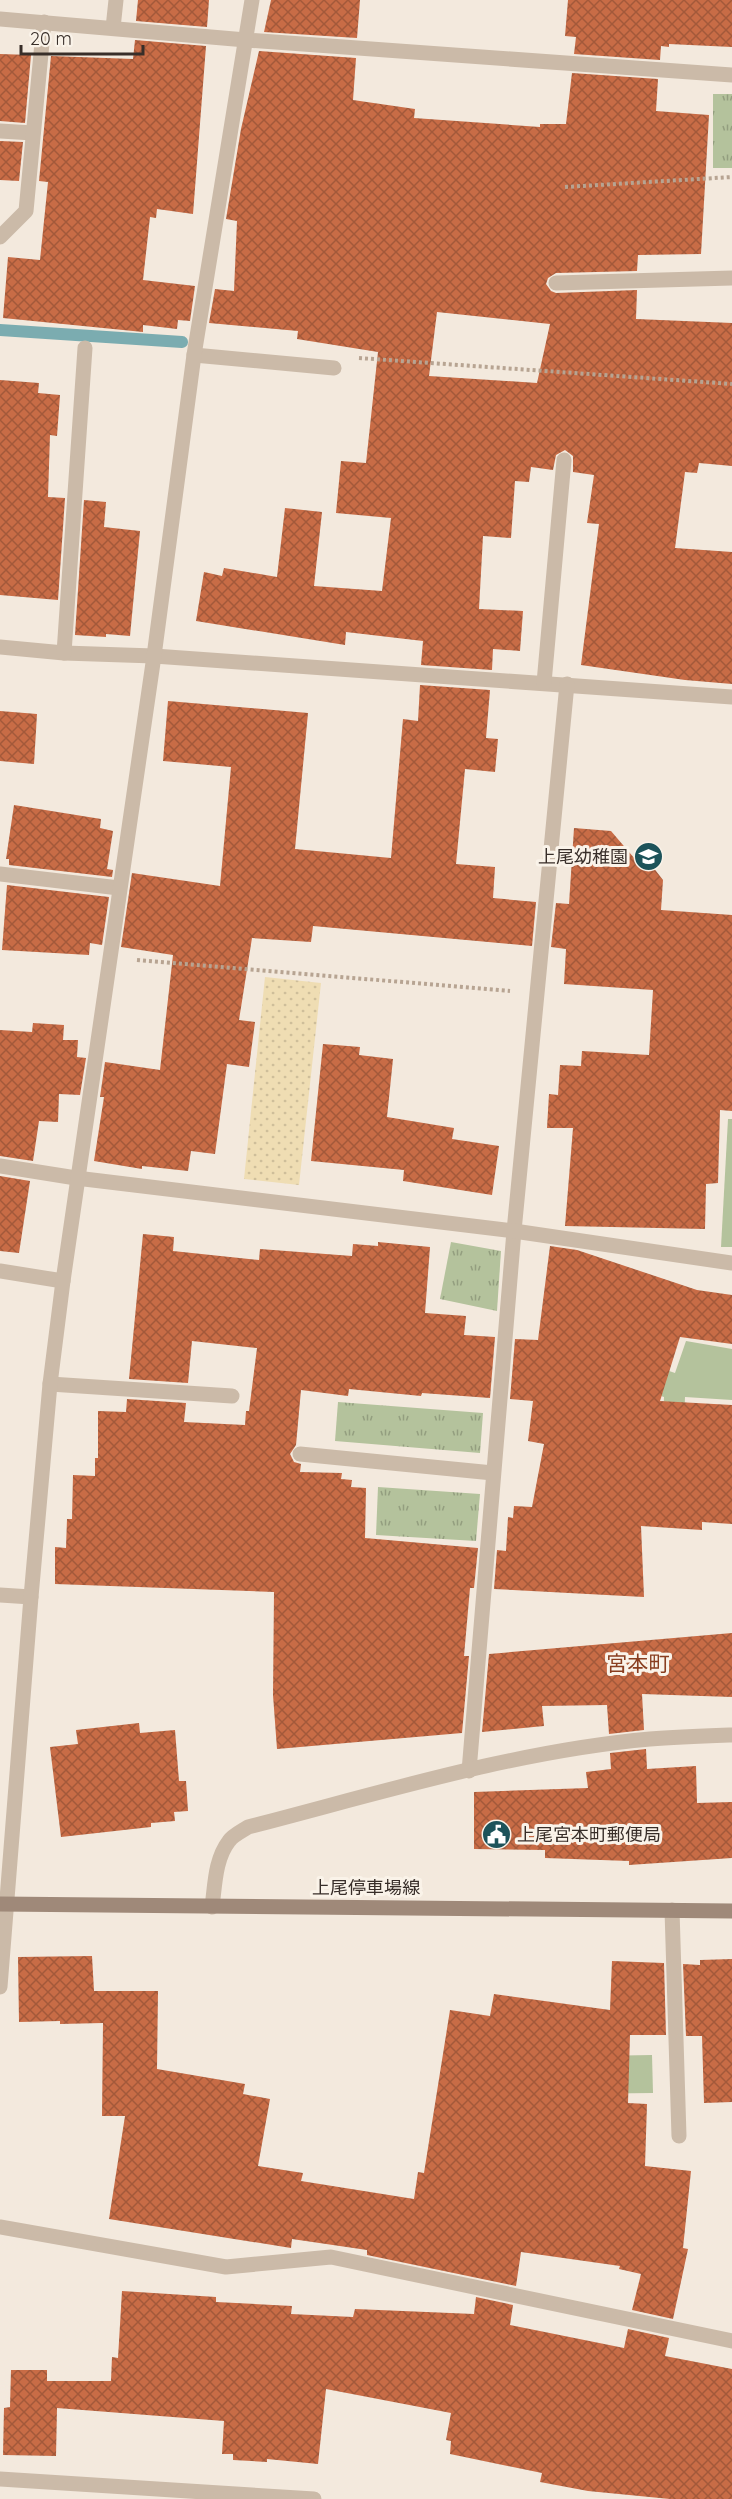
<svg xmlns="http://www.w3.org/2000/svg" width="732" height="2499" viewBox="0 0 732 2499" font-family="Quicksand,'Noto Sans JP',sans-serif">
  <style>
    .grass { fill: url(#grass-tufts) }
    .sand { fill: url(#sand-dots) }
    .garden { fill: #b4c29c }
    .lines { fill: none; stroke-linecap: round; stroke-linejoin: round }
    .stream { stroke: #7bacb0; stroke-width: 12 }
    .building { fill: url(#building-cross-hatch); fill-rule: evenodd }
    .path { stroke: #b7a492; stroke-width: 4; stroke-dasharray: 3 3; stroke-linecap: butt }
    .lane { stroke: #cbbaa8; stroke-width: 15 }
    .street { stroke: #cbbaa8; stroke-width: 15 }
    .secondary { stroke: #9f8979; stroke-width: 15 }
    .labels { text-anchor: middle; stroke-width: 6; stroke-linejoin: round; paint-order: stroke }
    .poi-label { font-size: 18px; fill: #382e29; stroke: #faf3e9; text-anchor: end }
    .street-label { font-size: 18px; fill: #382e29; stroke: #faf3e9 }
    .quarter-label { font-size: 21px; fill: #893e20; stroke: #faf3e9 }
  </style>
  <defs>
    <pattern id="grass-tufts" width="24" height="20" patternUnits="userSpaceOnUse" patternTransform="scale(1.5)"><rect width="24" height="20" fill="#b4c29c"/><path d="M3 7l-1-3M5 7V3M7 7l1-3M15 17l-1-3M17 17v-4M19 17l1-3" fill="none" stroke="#939e7f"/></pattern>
    <pattern id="sand-dots" width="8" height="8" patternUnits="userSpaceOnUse" patternTransform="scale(1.5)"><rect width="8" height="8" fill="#efddb3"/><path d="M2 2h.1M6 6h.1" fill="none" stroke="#cebe9a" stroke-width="1.8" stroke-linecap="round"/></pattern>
    <pattern id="building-cross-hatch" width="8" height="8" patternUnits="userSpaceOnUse" patternTransform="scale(1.5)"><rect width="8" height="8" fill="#c86c46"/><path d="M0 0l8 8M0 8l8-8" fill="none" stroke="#a3593a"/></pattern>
  </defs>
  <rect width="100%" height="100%" fill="#f3e9dd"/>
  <g class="grass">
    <rect x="713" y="94" width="19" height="74"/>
    <polygon points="451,1242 501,1251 497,1311 440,1299"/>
    <polygon points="338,1402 483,1413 480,1453 335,1441"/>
    <polygon points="378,1487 480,1494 476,1541 376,1535"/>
  </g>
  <polygon class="sand" points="265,977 321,983 299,1185 244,1179"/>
  <g class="garden">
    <polygon points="728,1119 732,1119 732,1247 721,1247"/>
    <polygon points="686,1341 732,1349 732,1400 685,1397 684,1422 663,1421 664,1397 631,1386 640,1361 675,1373"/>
    <polygon points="652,2055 653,2093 572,2094 596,2056"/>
  </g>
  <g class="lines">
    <polyline class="stream" points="0,330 182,342"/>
  </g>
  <g class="building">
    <polygon points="138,0 209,0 207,27 136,21"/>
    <polygon points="271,0 360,0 357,38 264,32"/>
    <polygon points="568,0 732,0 732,47 669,44 669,47 661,46 660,60 574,54 576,37 565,36"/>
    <polygon points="135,40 206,46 193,214 157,209 156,218 150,217 143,280 195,286 190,321 178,320 177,329 143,325 143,332 3,318 8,257 40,260 48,182 39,181 51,56 133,59"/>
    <path d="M 259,51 L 356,58 L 353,100 L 415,109 L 414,118 L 540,127 L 540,124 L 566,124 L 572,73 L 658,79 L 656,111 L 709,115 L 701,254 L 638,255 L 637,271 L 556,273 L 548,278 L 546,284 L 551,291 L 556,293 L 637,290 L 636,319 L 732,323 L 732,466 L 699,463 L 697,473 L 685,472 L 675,548 L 732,552 L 732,684 L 685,680 L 581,665 L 599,524 L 587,523 L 594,475 L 573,472 L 573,456 L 565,450 L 556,455 L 553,470 L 531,467 L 529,482 L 515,481 L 511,538 L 483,536 L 479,609 L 523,611 L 520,651 L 493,649 L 492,670 L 421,665 L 423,641 L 346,632 L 345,645 L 196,621 L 204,572 L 222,576 L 224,568 L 277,577 L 285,508 L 322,512 L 314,586 L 382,591 L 391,518 L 336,513 L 341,461 L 366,463 L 378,352 L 297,339 L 298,331 L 209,323 L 215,289 L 234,291 L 237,221 L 226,219 L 241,129 ZM 437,312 L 550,324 L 537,383 L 429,376 Z"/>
    <polygon points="0,54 31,55 25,123 0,121"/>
    <polygon points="0,141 23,142 19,181 0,180"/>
    <polygon points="0,380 39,383 38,393 60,395 57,436 50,435 48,497 65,498 58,600 0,595"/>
    <polygon points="84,500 106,502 104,527 140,531 130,636 106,634 106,637 75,635"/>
    <polygon points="420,685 490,690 486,738 498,739 495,772 465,769 456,864 495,867 493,898 536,902 532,946 313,926 311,942 252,938 239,1020 255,1022 249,1067 227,1064 215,1154 191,1151 188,1171 142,1166 142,1169 94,1161 104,1097 100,1097 105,1062 160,1070 173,955 121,947 132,873 220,886 231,767 163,761 168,701 308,713 295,849 391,858 403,719 418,721"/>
    <polygon points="0,711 37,714 34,764 0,761"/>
    <polygon points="14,805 101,819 100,828 113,831 107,869 113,870 112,877 9,865 9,859 6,859"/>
    <polygon points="574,828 611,831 635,859 646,858 663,880 661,910 732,915 732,1111 720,1110 718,1183 706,1184 705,1229 565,1226 573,1128 547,1128 549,1094 558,1095 560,1065 581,1066 582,1051 649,1055 653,990 564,984 566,949 551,947 556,903 569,904"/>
    <polygon points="7,885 109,897 102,945 90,943 89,955 2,950"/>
    <polygon points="33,1023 64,1025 63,1040 78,1040 77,1057 86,1058 80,1095 59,1094 58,1122 39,1121 33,1161 0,1156 0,1030 32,1032"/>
    <polygon points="323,1044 360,1047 359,1055 393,1059 387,1117 454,1128 452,1139 499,1146 492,1195 403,1181 404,1170 311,1161"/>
    <polygon points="0,1176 30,1181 19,1253 0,1251"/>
    <polygon points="143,1234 174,1237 173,1251 259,1260 260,1249 352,1256 353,1244 378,1246 378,1242 430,1247 425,1313 466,1316 464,1335 495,1337 490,1398 422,1393 421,1396 349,1389 348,1396 301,1390 296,1445 290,1454 294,1462 301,1464 300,1472 342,1473 341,1479 352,1480 351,1487 366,1488 365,1538 478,1548 474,1588 470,1588 464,1656 469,1656 462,1733 277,1749 273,1695 274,1592 55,1584 55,1547 66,1548 67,1519 72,1519 73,1475 95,1476 95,1458 98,1458 98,1411 126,1412 127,1399 186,1403 184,1422 245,1425 246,1411 249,1411 257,1348 192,1341 188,1383 129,1379"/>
    <polygon points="550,1246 577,1250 697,1290 732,1295 732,1344 680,1337 660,1401 732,1405 732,1524 702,1522 702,1530 641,1526 644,1597 494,1589 497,1550 506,1551 508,1517 513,1518 514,1506 532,1507 544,1444 528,1441 533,1401 510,1399 515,1339 538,1340"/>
    <polygon points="732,1633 732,1697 642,1694 644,1730 609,1734 607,1705 542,1706 544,1726 482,1732 489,1654"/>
    <polygon points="139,1723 140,1733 175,1730 179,1781 186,1781 188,1811 174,1812 175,1821 151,1823 151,1827 61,1837 50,1747 78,1744 76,1730"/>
    <polygon points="646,1749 647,1769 696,1766 697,1803 732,1802 732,1858 629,1865 629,1861 545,1858 545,1850 474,1849 474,1792 588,1788 586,1772 611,1769 610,1753"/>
    <polygon points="92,1956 94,1991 158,1991 157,2069 245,2084 243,2094 270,2099 258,2166 303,2173 301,2181 414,2199 418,2172 424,2173 450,2010 490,2016 494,1994 610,2010 612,1961 664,1963 666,2035 630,2035 628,2103 647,2104 645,2166 691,2171 683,2248 688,2249 673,2319 632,2310 641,2274 619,2269 620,2266 521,2252 516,2286 367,2255 367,2250 292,2239 291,2248 109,2219 125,2116 102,2116 103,2023 60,2024 60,2021 19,2022 18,1957"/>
    <polygon points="732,1959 732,2102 704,2103 702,2036 686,2036 683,1964 700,1965 700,1960"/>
    <polygon points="122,2291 216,2297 216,2302 292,2306 291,2314 353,2317 355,2309 474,2314 476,2297 513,2305 510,2325 624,2348 628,2329 669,2338 665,2356 732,2369 732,2499 670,2499 588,2491 540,2482 542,2473 450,2454 451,2441 446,2440 451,2413 326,2389 318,2464 267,2459 267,2462 233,2460 233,2454 222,2454 224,2421 57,2408 56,2456 3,2455 4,2408 10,2407 11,2370 47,2370 47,2381 111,2381 112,2357 118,2358"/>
  </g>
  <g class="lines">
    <g class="path">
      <polyline points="565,187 732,177"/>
      <polyline points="359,358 732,384"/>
      <polyline points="137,960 510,991"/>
    </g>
    <g class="lane">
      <polyline points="113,28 116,0"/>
      <polyline points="246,40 732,75"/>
      <polyline points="0,131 33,133"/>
      <polyline points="0,237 26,211 44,22"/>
      <polyline points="556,283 732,278"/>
      <polyline points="194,355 334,368"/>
      <polyline points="0,647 64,653 154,656 732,697"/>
      <polyline points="64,653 85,348"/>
      <polyline points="544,683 564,460"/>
      <polyline points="0,874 119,888"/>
      <polyline points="0,1271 63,1281"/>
      <polyline points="50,1384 232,1396"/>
      <polyline points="300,1454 493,1473"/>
      <polyline points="0,1595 31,1597"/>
      <polyline points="469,1771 514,1231 567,684"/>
      <polyline points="672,1910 679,2136"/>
      <polyline points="0,2227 226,2267 331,2257 732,2341"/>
    </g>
    <g class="street">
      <polyline points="0,19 246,40"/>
      <polyline points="0,1166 76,1178 514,1231 732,1263"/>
      <path d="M 212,1907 C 215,1885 215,1859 229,1841 C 233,1835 242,1831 248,1827 C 380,1793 515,1751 650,1739 C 677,1737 705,1736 732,1735"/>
      <polyline points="0,1987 31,1597 50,1384 63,1281 154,656 194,355 252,0"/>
      <polyline points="0,2479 314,2499"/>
    </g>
    <polyline class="secondary" points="0,1904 732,1911"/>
  </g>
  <defs>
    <symbol id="school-disc" viewBox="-11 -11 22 22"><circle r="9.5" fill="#1d535a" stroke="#faf3e9"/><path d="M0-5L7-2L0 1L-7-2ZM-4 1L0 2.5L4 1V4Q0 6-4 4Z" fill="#fff"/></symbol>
    <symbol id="civic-disc" viewBox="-11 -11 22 22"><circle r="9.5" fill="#1d535a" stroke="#faf3e9"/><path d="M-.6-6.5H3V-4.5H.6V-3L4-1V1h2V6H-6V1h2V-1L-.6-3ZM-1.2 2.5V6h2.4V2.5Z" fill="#fff"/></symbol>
  </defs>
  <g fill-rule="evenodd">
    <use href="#school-disc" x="632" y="840" width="33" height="33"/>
    <use href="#civic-disc" x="480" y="1818" width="33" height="33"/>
  </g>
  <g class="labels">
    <g class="poi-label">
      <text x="628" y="863">上尾幼稚園</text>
      <text x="517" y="1841" text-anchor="start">上尾宮本町郵便局</text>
    </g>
    <g class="street-label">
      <text x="366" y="1894">上尾停車場線</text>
    </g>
    <g class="quarter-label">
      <text x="638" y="1671">宮本町</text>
    </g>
  </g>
  <path d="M21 45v9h122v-9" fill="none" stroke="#382e29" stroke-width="3"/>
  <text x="30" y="45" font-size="18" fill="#382e29" stroke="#faf3e9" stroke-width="4.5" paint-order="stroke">20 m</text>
</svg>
